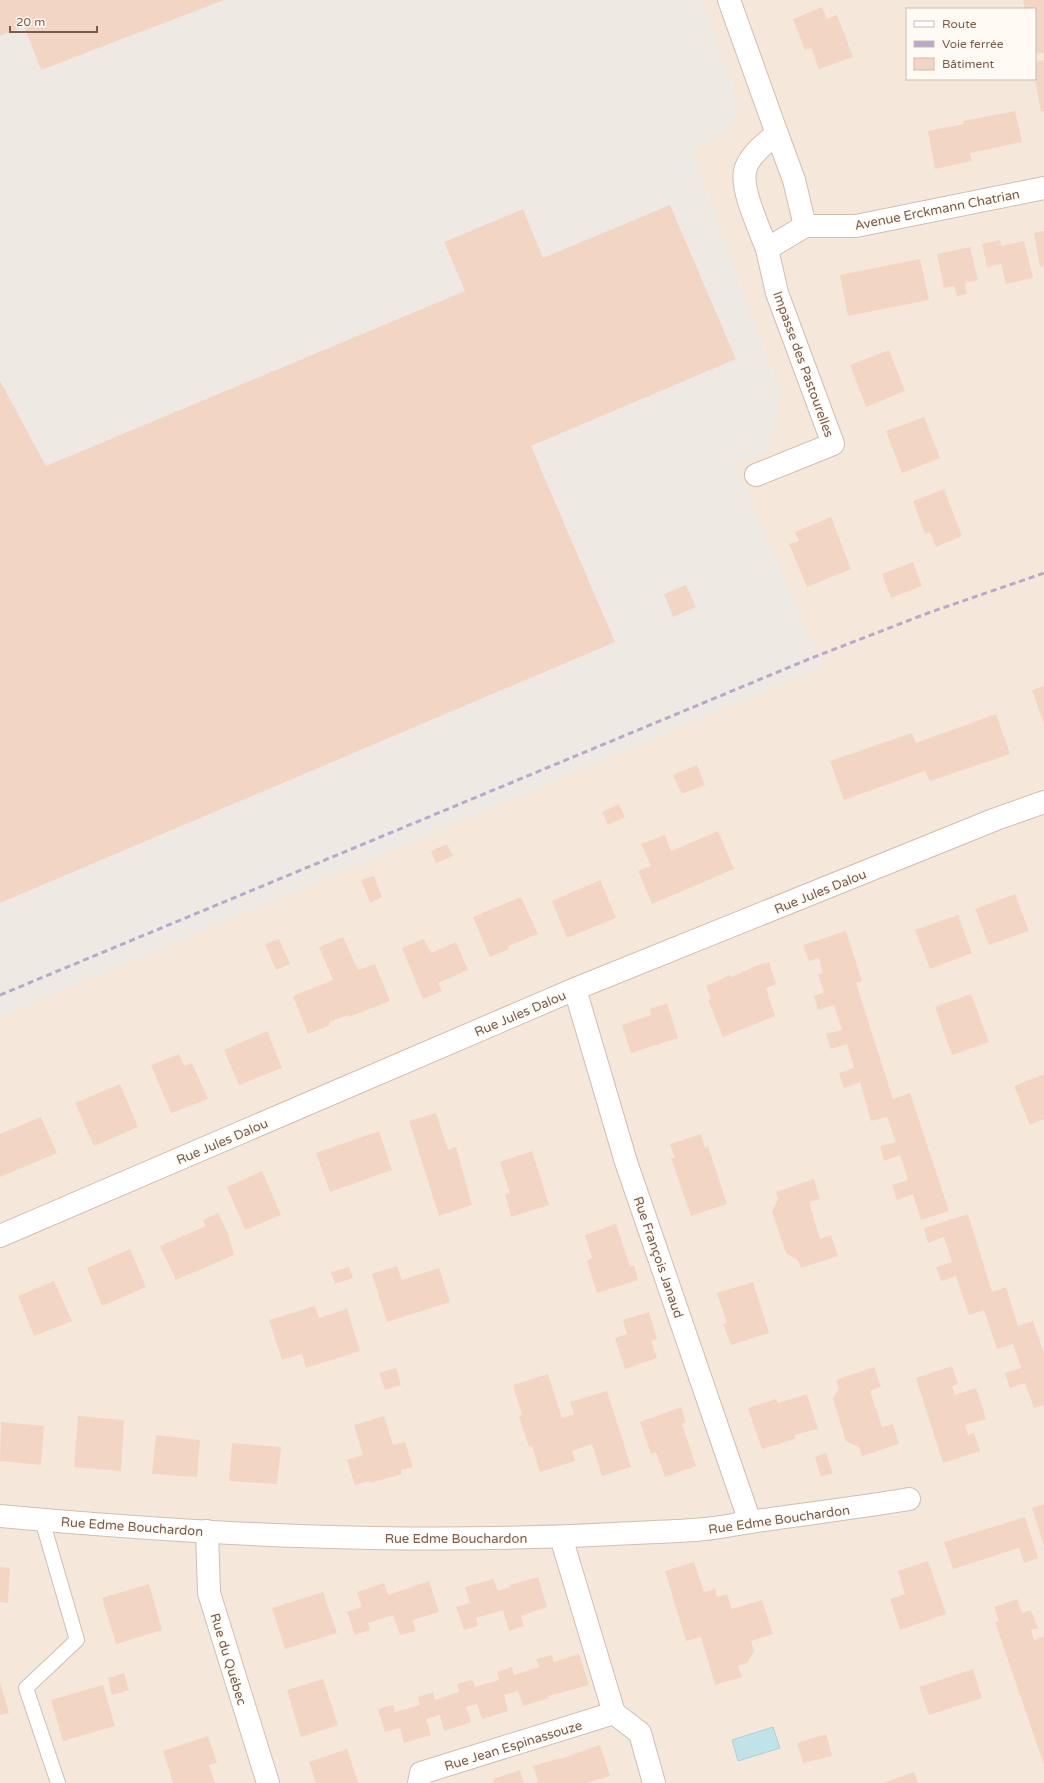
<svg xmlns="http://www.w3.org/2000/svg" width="1044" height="1783" viewBox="0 0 1044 1783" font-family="'Varela Round',sans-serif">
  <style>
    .residential { fill: #f5e8da; fill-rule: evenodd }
    .industrial { fill: #efe9e4 }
    .water { fill: #bfe3e8; stroke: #a5d3da }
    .building { fill: #f3d5c3 }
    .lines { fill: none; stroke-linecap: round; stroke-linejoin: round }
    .service-casing { stroke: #d1beb0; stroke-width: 16 }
    .minor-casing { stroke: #d1beb0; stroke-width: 24 }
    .service { stroke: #fff; stroke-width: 14 }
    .minor { stroke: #fff; stroke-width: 22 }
    .rail { stroke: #b9a8c9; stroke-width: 3; stroke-dasharray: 6 4; stroke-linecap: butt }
    .labels { text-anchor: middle; stroke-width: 3; stroke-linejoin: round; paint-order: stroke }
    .street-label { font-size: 13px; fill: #7a5c4d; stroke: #fffaf3 }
  </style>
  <rect width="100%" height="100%" fill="#fdf6ec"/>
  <path class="residential" d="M 702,0 L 1044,0 L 1044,1783 L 0,1783 L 0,1017 L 823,667 L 735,463 L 781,395 L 691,150 L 728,131 L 739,106 ZM 907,9 L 1035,9 L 1035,79 L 907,79 Z"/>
  <polygon class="industrial" points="0,0 702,0 739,106 728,131 691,150 781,395 768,451 735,463 823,667 0,1017"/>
  <polygon class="water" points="773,1727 780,1748 738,1761 732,1740"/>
  <g class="building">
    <polygon points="0,0 224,0 41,70 24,26 0,36"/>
    <polygon points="1023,0 1044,0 1044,53 1035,54 1035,9 1025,9"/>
    <polygon points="822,7 827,19 837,15 853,57 819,69 811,48 805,50 793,19"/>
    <polygon points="1044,60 1044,111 1041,112 1035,79 1035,62"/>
    <polygon points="1015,111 1022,142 970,153 972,161 935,169 928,131 964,124 963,121"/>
    <polygon points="670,205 736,359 531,446 615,642 0,903 0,381 46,466 465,291 444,242 523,209 543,258"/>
    <polygon points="1044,231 1044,266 1040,267 1034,233"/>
    <polygon points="1000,240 1001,246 1024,241 1033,278 1006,284 1001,264 987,267 982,244"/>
    <polygon points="970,247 978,280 965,283 967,294 957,296 954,286 944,288 937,254"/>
    <polygon points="920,259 929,300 848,316 840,275"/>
    <polygon points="889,350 905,391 866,407 850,365"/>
    <polygon points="924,417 940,458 902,473 886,431"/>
    <polygon points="944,489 962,536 936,547 930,532 925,534 913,501"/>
    <polygon points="831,517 851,569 807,587 789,544 799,541 795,532"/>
    <polygon points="913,562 922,586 891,598 882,574"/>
    <polygon points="686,585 696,607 673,617 664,594"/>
    <polygon points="1044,686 1044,724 1032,690"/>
    <polygon points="996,714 1010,754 930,781 925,771 844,800 830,761 912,733 916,743"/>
    <polygon points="697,765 705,785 682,794 673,775"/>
    <polygon points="619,804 625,817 608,825 602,812"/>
    <polygon points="718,831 734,869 652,904 638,871 651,866 641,844 665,835 671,851"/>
    <polygon points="447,844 453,856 436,863 431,851"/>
    <polygon points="374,876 382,897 370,903 361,880"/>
    <polygon points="600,880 616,918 567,938 552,901"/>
    <polygon points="1015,894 1029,931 989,945 975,909"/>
    <polygon points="521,897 538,934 508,946 509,949 490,957 473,917"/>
    <polygon points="958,915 972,953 930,969 915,930"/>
    <polygon points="846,931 862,981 856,983 893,1099 910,1093 949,1211 921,1220 913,1194 897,1200 892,1185 908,1180 900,1155 884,1161 880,1146 896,1142 887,1117 871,1121 860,1082 844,1088 839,1073 854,1068 847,1044 831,1049 826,1034 842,1030 834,1005 818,1010 814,996 824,992 818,975 823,973 819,958 809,961 803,945"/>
    <polygon points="343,937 358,970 375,964 390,1001 349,1017 348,1015 329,1022 330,1025 308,1034 293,996 333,980 319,947"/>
    <polygon points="279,939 290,964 276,970 265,944"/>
    <polygon points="424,939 431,953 456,942 468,970 438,983 442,991 423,999 402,948"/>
    <polygon points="769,962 776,984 766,988 775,1016 723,1037 708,1000 711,999 706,986 730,975 732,977 758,965"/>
    <polygon points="971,994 989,1042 952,1055 935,1007"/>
    <polygon points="667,1003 678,1038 631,1053 622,1025 651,1015 650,1009"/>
    <polygon points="267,1031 282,1068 239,1085 224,1050"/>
    <polygon points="179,1054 184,1066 192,1063 208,1099 171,1113 151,1065"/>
    <polygon points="1044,1074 1044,1119 1030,1125 1014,1086"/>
    <polygon points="120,1084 138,1127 94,1146 75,1103"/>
    <polygon points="436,1113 448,1150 456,1147 472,1205 439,1216 409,1121"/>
    <polygon points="41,1117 57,1153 0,1177 0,1134"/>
    <polygon points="379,1131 392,1170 330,1192 316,1153"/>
    <polygon points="701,1134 705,1148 708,1146 727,1204 691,1216 671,1158 675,1158 670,1144"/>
    <polygon points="532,1151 549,1205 511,1217 505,1194 510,1193 500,1162"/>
    <polygon points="262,1171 281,1215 245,1230 227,1187"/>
    <polygon points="814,1179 820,1199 809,1202 820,1239 831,1235 838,1256 801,1268 798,1260 786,1253 772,1212 778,1199 776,1192"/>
    <polygon points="218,1213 228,1234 234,1255 176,1280 160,1246 206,1226 203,1220"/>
    <polygon points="968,1214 992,1292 1006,1287 1018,1326 1033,1321 1044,1353 1044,1405 1034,1408 1025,1383 1010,1388 1005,1373 1021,1368 1013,1344 997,1349 984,1310 969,1315 956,1276 941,1281 936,1267 952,1262 944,1237 928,1243 924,1228"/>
    <polygon points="616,1224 630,1267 634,1265 638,1280 597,1293 587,1261 592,1258 585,1235"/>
    <polygon points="130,1249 146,1287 102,1306 87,1268"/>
    <polygon points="397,1266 402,1280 439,1268 450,1302 387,1322 372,1274"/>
    <polygon points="349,1267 353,1278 335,1284 331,1272"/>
    <polygon points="54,1281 72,1321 34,1336 18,1296"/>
    <polygon points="753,1282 769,1333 731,1345 723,1324 727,1323 717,1293"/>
    <polygon points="315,1306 319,1318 347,1309 360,1351 306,1368 302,1354 282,1360 269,1320"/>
    <polygon points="649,1312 657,1339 651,1341 657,1358 625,1369 615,1338 627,1334 623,1320"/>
    <polygon points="952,1366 958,1384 952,1386 955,1395 976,1388 986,1419 965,1425 968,1435 974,1433 980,1451 943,1463 916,1378"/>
    <polygon points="874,1367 881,1387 870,1391 882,1427 893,1424 899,1444 862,1456 859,1447 846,1441 833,1399 839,1388 836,1380"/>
    <polygon points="396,1368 401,1385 385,1390 379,1373"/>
    <polygon points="548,1374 562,1418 574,1414 570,1402 607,1391 631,1467 602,1476 592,1444 572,1451 575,1461 540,1472 532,1446 529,1447 519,1416 522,1415 513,1385"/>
    <polygon points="807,1394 818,1429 794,1435 795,1439 762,1449 748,1408 776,1399 778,1403"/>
    <polygon points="681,1407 686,1422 682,1424 696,1466 665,1477 656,1452 651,1454 640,1422"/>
    <polygon points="78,1416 124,1420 121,1471 74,1467"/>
    <polygon points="384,1416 393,1445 405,1442 413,1467 401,1470 402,1474 370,1483 369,1481 355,1485 347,1460 363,1455 354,1425"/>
    <polygon points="1,1422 44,1426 41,1465 0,1461"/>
    <polygon points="156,1435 200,1440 197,1477 152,1474"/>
    <polygon points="232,1443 281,1447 277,1484 229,1481"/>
    <polygon points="826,1453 833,1473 821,1477 815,1457"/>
    <polygon points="1044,1504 1044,1546 1032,1508"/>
    <polygon points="1025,1517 1038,1558 1024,1563 1019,1548 953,1569 944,1542"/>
    <polygon points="928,1561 946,1614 900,1630 890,1599 905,1594 898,1571"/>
    <polygon points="694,1562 704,1592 715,1589 717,1597 727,1594 732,1609 762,1600 773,1634 751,1641 754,1651 747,1663 738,1666 742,1677 715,1685 701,1637 686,1641 665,1571"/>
    <polygon points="0,1567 10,1568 8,1603 0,1602"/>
    <polygon points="538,1577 547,1607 521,1616 524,1626 509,1631 503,1610 476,1618 478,1626 464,1630 456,1607 470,1603 465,1587 493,1579 498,1591 510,1587 510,1585"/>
    <polygon points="429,1581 439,1612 412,1620 416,1631 400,1635 393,1615 368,1623 370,1630 355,1635 347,1612 362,1607 357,1592 384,1583 388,1595"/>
    <polygon points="149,1584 162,1630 116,1644 102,1598"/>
    <polygon points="323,1592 337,1633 285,1649 272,1608"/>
    <polygon points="1017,1599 1022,1613 1031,1610 1038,1628 1031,1630 1034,1640 1044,1636 1044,1765 995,1622 999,1621 994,1607"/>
    <polygon points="579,1654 589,1685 548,1696 549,1698 523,1706 518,1691 504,1695 508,1711 482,1719 477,1704 466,1707 471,1722 444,1731 440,1715 426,1719 431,1735 404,1743 400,1728 385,1732 378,1709 393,1705 395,1712 420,1705 418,1697 433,1692 435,1700 459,1692 457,1684 472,1680 475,1687 499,1680 497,1672 512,1667 514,1675 539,1667 536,1659 552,1655 554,1662"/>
    <polygon points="973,1669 982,1698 929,1715 919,1687"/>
    <polygon points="124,1673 129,1690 112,1695 108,1678"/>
    <polygon points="323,1679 338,1725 301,1737 287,1690"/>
    <polygon points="0,1682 9,1713 0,1715"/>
    <polygon points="103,1685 115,1726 63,1741 51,1700"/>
    <polygon points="826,1734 832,1756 803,1763 797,1743"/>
    <polygon points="208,1736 217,1763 209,1765 215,1783 173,1783 163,1751"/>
    <polygon points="600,1745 610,1776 586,1783 534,1783 538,1782 533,1766 560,1758 560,1759"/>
    <polygon points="347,1749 358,1783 316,1783 309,1762"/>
    <polygon points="520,1770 524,1783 494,1783 493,1779"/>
    <polygon points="914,1772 918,1783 883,1783"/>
  </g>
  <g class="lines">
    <defs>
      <polyline id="service" points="42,1520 77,1640 26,1688 58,1783"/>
      <g id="minor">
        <polyline points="729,0 777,134"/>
        <path d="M 777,134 L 794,180 L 805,226 L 767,249 C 760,230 741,191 745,171 C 748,157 766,142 777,134 Z"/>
        <polyline points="805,226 856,226 1044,188"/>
        <polyline points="756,475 833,444 777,293 767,249"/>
        <polyline points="575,989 626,1162 750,1522"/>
        <polyline points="0,1236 575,989 996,819 1044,802"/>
        <path d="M 0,1516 C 204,1535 409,1545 614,1534 C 644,1532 675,1532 705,1529 C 720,1528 735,1524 750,1522 C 804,1514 856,1508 909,1499"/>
        <polyline points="207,1531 209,1593 268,1783"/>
        <polyline points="561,1537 614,1713 640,1733 654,1783"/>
        <polyline points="419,1783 421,1773 614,1713"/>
      </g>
    </defs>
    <use href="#service" class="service-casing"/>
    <use href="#minor" class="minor-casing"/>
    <use href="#service" class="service"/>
    <use href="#minor" class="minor"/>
    <polyline class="rail" points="0,995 809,659 928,613 1044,573"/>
  </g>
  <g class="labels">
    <g class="street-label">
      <text transform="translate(937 209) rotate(-11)" y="5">Avenue Erckmann Chatrian</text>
      <text transform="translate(804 364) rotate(70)" y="5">Impasse des Pastourelles</text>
      <text transform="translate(820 891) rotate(-22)" y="5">Rue Jules Dalou</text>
      <text transform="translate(520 1013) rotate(-23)" y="5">Rue Jules Dalou</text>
      <text transform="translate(222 1141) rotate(-23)" y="5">Rue Jules Dalou</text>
      <text transform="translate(659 1257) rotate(71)" y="5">Rue François Janaud</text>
      <text transform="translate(779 1519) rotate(-8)" y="5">Rue Edme Bouchardon</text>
      <text transform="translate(132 1526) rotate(4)" y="5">Rue Edme Bouchardon</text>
      <text x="456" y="1543">Rue Edme Bouchardon</text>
      <text transform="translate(229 1659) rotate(73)" y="5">Rue du Québec</text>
      <text transform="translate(513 1745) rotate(-17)" y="5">Rue Jean Espinassouze</text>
    </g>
  </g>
  <rect x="906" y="8" width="130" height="72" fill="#fffaf3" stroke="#cabbb1"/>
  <rect x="914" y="21" width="20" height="6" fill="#ffffff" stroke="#cabbb1"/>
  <text x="942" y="28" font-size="12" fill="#7a5c4d">Route</text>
  <rect x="914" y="41" width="20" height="6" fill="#b9a8c9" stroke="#cabbb1"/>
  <text x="942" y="48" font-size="12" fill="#7a5c4d">Voie ferrée</text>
  <rect x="914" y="58" width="20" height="12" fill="#f3d5c3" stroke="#cabbb1"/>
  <text x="942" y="68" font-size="12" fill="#7a5c4d">Bâtiment</text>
  <path d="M10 26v6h87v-6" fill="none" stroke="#7a5c4d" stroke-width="2"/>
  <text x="16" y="26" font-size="12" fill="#7a5c4d" stroke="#fffaf3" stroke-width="3" paint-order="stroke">20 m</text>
</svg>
